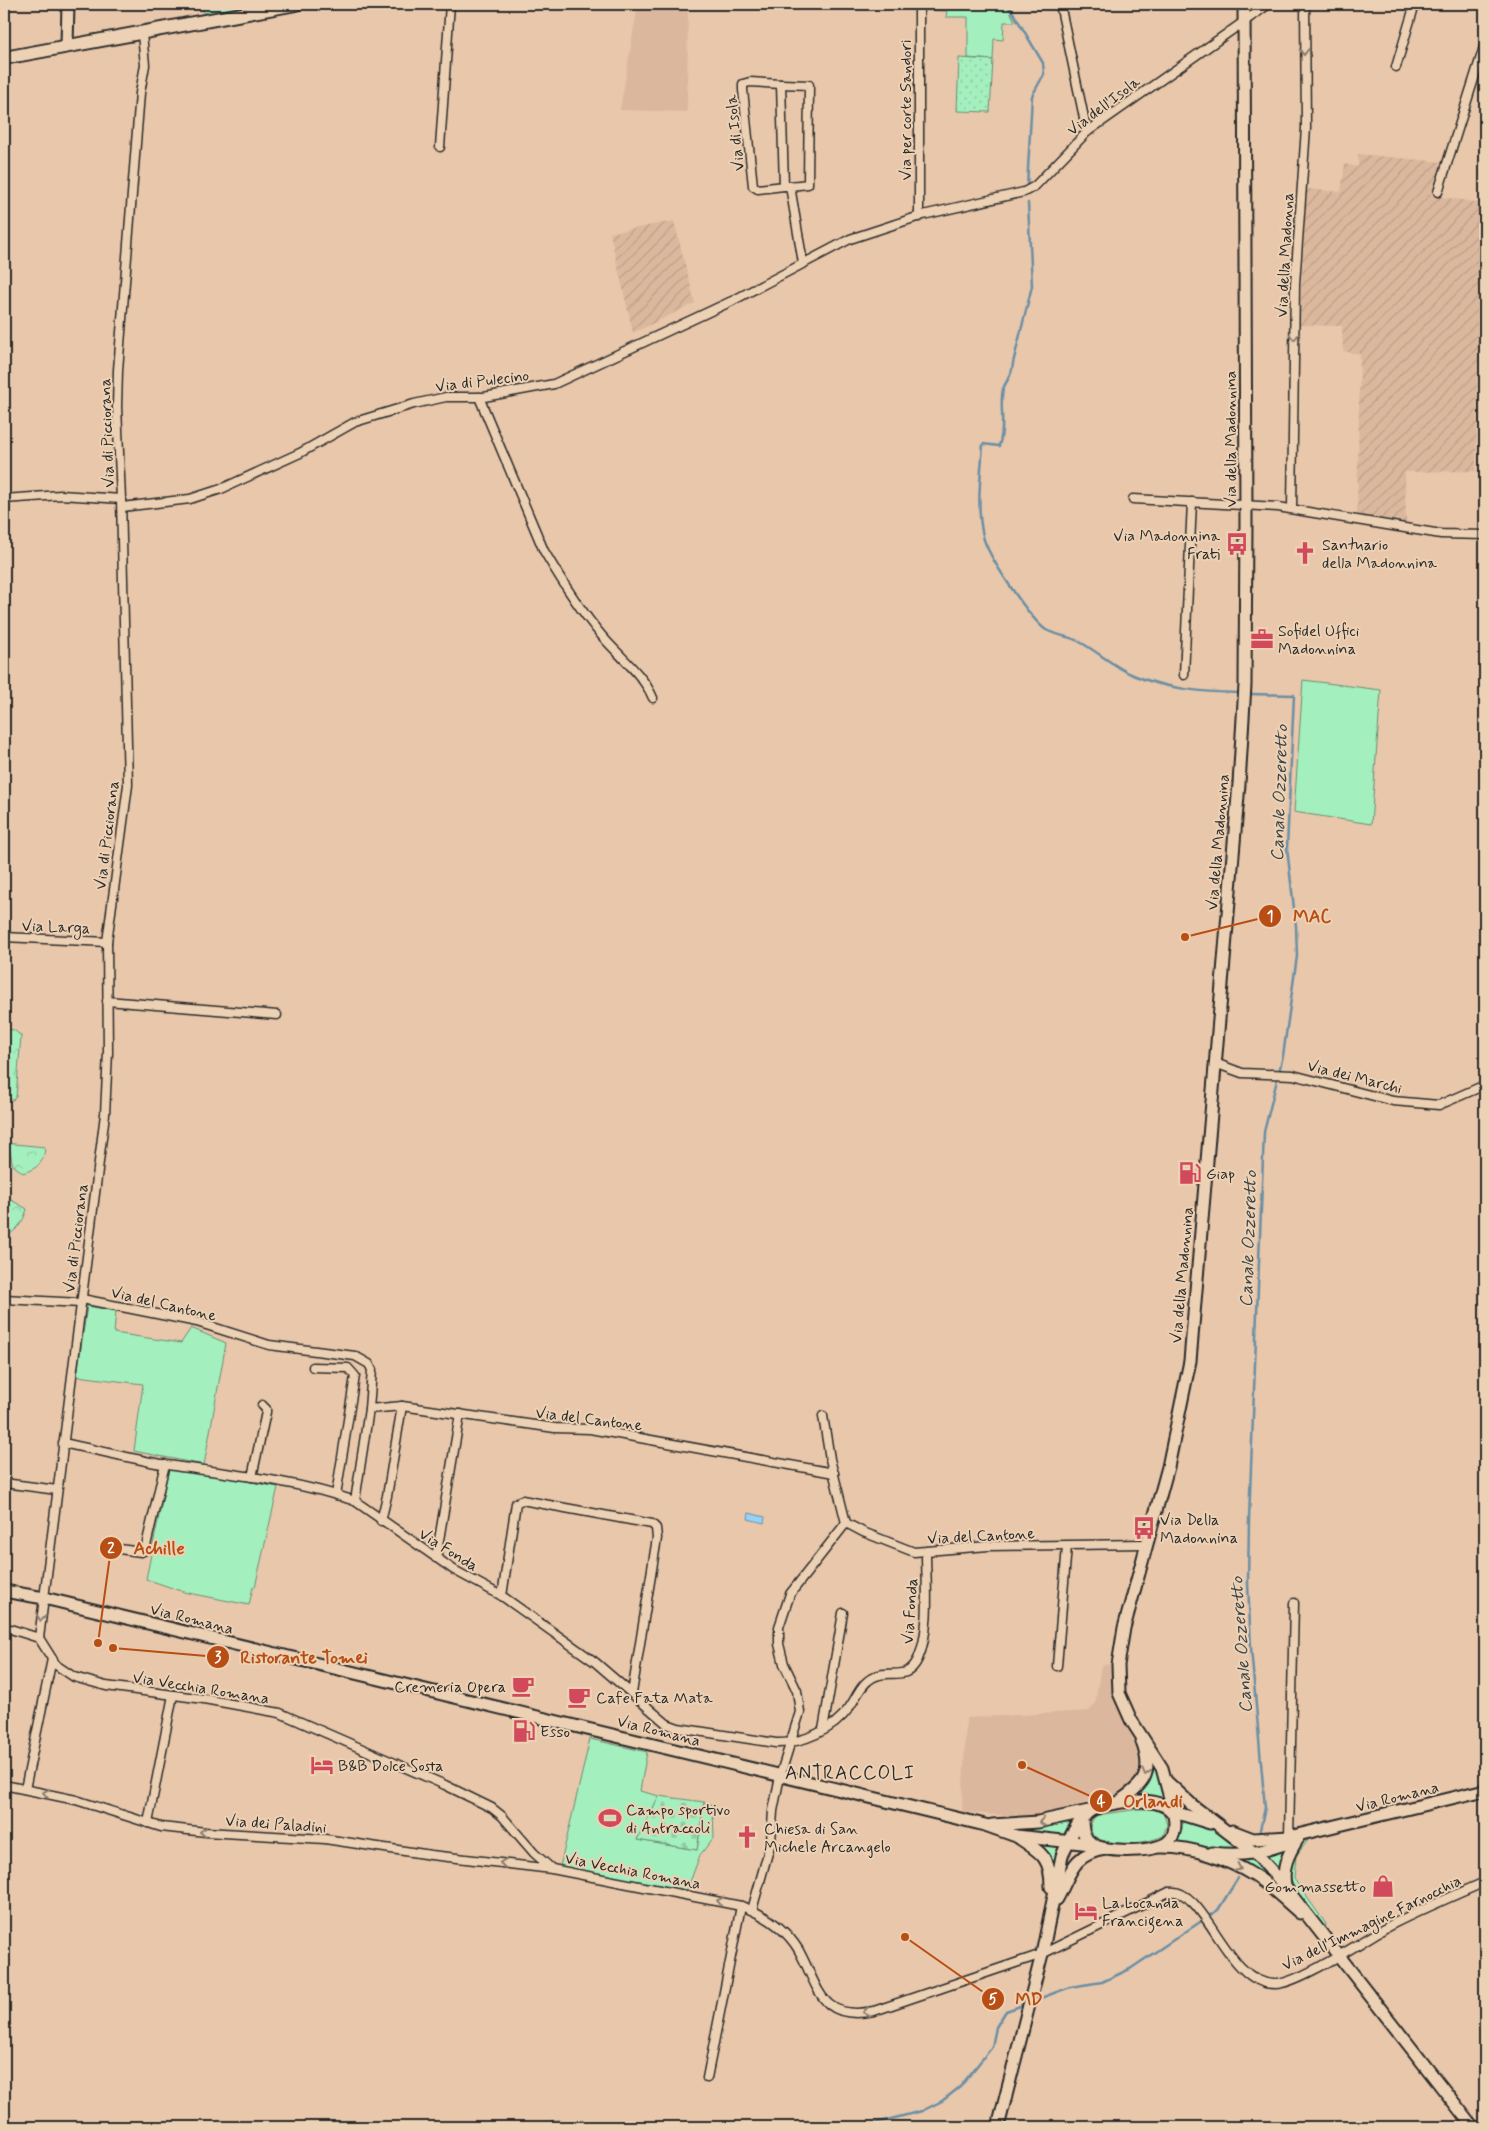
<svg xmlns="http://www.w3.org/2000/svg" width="1489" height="2131" viewBox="0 0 1489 2131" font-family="Mynerve,sans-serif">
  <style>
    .built { fill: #dbb89d }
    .industrial { fill: url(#industrial-furrows) }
    .grass { fill: #a4efbe; stroke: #688d74 }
    .forest { fill: url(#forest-crowns); stroke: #688d74 }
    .cemetery { fill: url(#cemetery-stones); stroke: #688d74 }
    .garden { fill: url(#garden-dots); stroke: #688d74 }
    .water { fill: url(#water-ripples); stroke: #6b8fa5 }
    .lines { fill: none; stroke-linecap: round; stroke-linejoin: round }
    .stream { stroke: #6b8fa5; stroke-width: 2.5 }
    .street-casing { stroke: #2b2b2b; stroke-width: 11 }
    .secondary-casing { stroke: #2b2b2b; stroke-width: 15 }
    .primary-casing { stroke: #2b2b2b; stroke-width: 16 }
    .street { stroke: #edd1b4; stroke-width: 8 }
    .secondary { stroke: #edd1b4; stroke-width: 11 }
    .primary { stroke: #edd1b4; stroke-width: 12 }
    .oneway { stroke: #8c7e70 }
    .labels { text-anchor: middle; stroke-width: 4; stroke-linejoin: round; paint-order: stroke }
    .street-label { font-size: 16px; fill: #2b2b2b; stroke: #edd1b4 }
    .poi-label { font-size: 16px; fill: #2b2b2b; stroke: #edd1b4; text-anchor: start }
    .water-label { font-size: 18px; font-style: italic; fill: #3b444a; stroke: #edd1b4 }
    .quarter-label { font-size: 19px; letter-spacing: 1px; fill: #2b2b2b; stroke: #edd1b4 }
    .leader { fill: none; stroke: #b94e14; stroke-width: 2 }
    .callout-dot { fill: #b94e14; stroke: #edd1b4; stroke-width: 2 }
    .mark-label { font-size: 15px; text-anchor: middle; font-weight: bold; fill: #fff }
    .callout-label { font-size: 18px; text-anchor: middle; font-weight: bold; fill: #b94e14; stroke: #edd1b4; stroke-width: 4; stroke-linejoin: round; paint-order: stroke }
  </style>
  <defs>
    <pattern id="industrial-furrows" width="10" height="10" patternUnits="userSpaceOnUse" patternTransform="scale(1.25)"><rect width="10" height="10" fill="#dbb89d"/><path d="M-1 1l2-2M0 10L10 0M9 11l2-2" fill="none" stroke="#bc9e87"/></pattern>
    <pattern id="forest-crowns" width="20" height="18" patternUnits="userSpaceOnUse" patternTransform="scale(1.25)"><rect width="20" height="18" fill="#a4efbe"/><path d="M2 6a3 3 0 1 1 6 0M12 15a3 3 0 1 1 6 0" fill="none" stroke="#8dcda3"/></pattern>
    <pattern id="cemetery-stones" width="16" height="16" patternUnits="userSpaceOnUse" patternTransform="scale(1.25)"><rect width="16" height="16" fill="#a4efbe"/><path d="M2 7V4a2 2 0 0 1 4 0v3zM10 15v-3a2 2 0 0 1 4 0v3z" fill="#8dcda3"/></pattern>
    <pattern id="garden-dots" width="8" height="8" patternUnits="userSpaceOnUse" patternTransform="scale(1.25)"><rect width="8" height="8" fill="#a4efbe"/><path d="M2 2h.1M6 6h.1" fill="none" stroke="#8dcda3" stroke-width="1.8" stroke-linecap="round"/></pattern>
    <pattern id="water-ripples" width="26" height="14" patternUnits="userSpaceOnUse" patternTransform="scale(1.25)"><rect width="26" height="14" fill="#96d1f7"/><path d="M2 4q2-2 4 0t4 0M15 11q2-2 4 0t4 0" fill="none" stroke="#81b4d4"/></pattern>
  </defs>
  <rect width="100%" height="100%" fill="#e9c7aa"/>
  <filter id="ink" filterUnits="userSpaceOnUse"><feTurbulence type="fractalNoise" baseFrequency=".02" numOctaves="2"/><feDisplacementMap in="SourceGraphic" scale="10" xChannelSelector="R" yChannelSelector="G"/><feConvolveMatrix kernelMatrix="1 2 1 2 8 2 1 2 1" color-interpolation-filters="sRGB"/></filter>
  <g filter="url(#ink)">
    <g class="built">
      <polygon points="638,4 688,4 687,112 620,110"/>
      <polygon points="1113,1664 1140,1744 1142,1767 1139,1777 1126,1791 1045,1815 1021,1817 962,1812 966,1718 1089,1711 1095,1704 1101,1665"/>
    </g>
    <g class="industrial">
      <polygon points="1358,154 1442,162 1431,195 1485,204 1485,363 1478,364 1476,471 1405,472 1406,524 1357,515 1360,354 1343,351 1342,326 1299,325 1307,189 1341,192 1345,164 1358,167"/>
      <polygon points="674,221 695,303 633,333 610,233"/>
    </g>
    <g class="grass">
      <polygon points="204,4 252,4 203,14"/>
      <polygon points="922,4 1007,4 1015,22 1004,22 1003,40 994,39 993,60 968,58 968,17 946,17 947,11 922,10"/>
      <polygon points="1303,680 1381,690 1371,824 1294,812"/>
      <polygon points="87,1306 116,1311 114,1333 181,1343 191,1328 226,1343 204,1465 134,1451 143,1384 77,1376"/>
      <polygon points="169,1467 278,1487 255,1587 253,1587 249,1605 184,1592 146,1579"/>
      <polygon points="590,1739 647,1752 640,1791 659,1796 637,1840 697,1850 704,1802 716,1806 713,1813 714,1837 700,1855 687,1890 560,1867"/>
      <polygon points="1152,1763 1158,1772 1166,1799 1137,1796 1146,1784"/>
      <path d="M 1140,1809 L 1154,1809 L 1164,1814 L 1167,1825 L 1163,1836 C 1147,1844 1104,1848 1092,1834 L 1090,1823 L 1096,1816 L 1104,1814 Z"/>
      <polygon points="1181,1815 1220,1832 1241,1848 1240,1850 1229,1851 1177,1841 1182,1830"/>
      <polygon points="1075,1819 1065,1836 1009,1830 1032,1829"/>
      <path d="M 1309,1839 L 1296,1856 L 1294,1879 L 1326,1924 L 1325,1929 C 1304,1902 1265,1866 1309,1839 Z"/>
      <polygon points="1036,1843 1062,1845 1054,1868"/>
      <polygon points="1288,1848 1281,1871 1266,1854"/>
      <polygon points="1253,1858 1281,1888 1254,1869 1233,1859"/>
    </g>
    <g class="forest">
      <polygon points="4,1029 14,1030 21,1036 16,1097 13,1100 4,1099"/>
      <path d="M 4,1143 L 45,1147 C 44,1163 38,1168 23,1173 L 13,1165 L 10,1152 L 4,1152 Z"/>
      <path d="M 4,1196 L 27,1209 C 23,1223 17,1231 4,1237 Z"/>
    </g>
    <polygon class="cemetery" points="659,1796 704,1802 697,1850 637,1840"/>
    <polygon class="garden" points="959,58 993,60 990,112 957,111"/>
    <polygon class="water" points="749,1513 765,1517 764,1523 748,1519"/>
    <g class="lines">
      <g class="stream">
        <polyline points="1008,4 1043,63 1044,74 1032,96 1027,187"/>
        <path d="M 1028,203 L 1032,286 L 1013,363 C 1012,378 1007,378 1003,389 C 999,405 1006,425 999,446 L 983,444 C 981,474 976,506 983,536 C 987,555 1030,619 1046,630 C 1055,635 1068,636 1078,641 C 1097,651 1113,666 1133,675 C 1166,689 1202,692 1238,693"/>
        <polyline points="1250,694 1294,695 1287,848 1296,926 1297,956 1283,1056 1264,1132 1249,1519 1248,1583 1251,1648 1265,1808 1260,1830"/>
        <polyline points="1033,2001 1070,1987 1102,1982 1130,1969 1218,1910 1238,1878"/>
        <path d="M 534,2127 C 551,2120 565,2118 582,2127"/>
        <polyline points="860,2127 922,2111 942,2101 960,2087 992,2047 996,2027 1006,2011 1026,2004"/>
      </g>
      <defs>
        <g id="street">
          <polyline points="919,4 919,217"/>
          <polyline points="1060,4 1087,132"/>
          <polyline points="1396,67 1415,4"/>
          <polyline points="781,84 750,82 743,84 743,90 753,186 758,189 784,186"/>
          <polyline points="440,147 450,4"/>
          <polyline points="790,186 784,186 781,84 809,85 808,184 790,186 803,263"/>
          <polyline points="1438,192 1485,44"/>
          <path d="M 479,397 L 544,551 C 561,580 580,610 602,636 C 619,656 643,674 653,698"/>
          <polyline points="4,499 61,495 121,499"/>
          <polyline points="1133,499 1278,507 1441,534 1485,535"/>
          <polyline points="122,507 190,499 221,489 300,453 355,422 414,404 446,397 484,397 554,384 732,301 850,239 923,215 1024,192 1035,186 1087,132 1269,4"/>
          <polyline points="1292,509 1295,284 1306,128 1305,4"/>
          <polyline points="1184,675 1192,502"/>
          <polyline points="4,937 107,942"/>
          <polyline points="107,1001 277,1015"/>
          <polyline points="1215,1063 1242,1073 1293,1075 1393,1101 1439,1105 1485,1085"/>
          <polyline points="4,1299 81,1303"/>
          <polyline points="82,1299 197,1322 269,1345 355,1356 369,1364 372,1370 369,1409 355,1501"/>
          <polyline points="313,1367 348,1368 355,1376 336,1495"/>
          <polyline points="369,1409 402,1406 555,1428 590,1429 834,1473"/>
          <polyline points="823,1416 830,1459 846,1523 863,1532 914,1552 988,1546 1146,1544"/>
          <path d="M 63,1443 C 97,1450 132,1459 167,1465 C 230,1474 295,1480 355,1501 L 454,1570 L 502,1596 L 595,1662 L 667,1724 L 678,1728 L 776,1743 C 801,1744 834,1730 849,1708 C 856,1698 861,1684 872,1678 C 889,1667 906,1684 918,1659 C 931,1630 926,1583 926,1552"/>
          <polyline points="252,1477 266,1412 266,1409 262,1405"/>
          <polyline points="4,1483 57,1490"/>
          <polyline points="381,1521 387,1496 402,1406"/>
          <polyline points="112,1548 141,1552 145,1550 165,1464"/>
          <polyline points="436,1558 460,1414"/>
          <polyline points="502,1596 516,1503 522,1500 652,1524 656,1528 657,1538 632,1693"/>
          <polyline points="4,1627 39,1638 56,1665 74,1677 106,1686 204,1699 280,1713 445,1785 492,1808 502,1816 534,1853 552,1869"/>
          <polyline points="39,1638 105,1114 108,1052 107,942 128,785 121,499 117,407 118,370 140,93 145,65 142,34"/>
          <polyline points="1057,1666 1067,1546"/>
          <polyline points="823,1730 843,1613"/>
          <path d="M 4,1785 L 76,1800 L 161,1827 L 206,1832 L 325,1839 L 431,1855 L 552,1869 L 741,1906 C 763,1914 785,1928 798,1949 C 819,1986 819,2022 874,2011 L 1042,1954 L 1169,1892 C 1206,1886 1226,1985 1275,1984 C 1299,1984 1365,1939 1389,1926 C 1420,1910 1453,1896 1485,1882"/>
          <polyline points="25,1789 52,1659"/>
          <polyline points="148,1823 173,1695"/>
          <polyline points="1289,1837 1294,1603"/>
          <polyline points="752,1910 771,1842 773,1811 780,1776 800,1712 797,1691 784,1664 779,1644 779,1627 790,1594 846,1523"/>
          <polyline points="707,2078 741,1906"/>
        </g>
        <g id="secondary">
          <polyline points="67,46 68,4"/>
          <polyline points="4,1591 44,1598 948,1816 985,1825 1016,1836 1091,1844"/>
          <polyline points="1166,1781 1192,1805 1256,1854 1278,1878 1473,2127"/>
          <path d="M 1118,1802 C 1144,1785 1154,1773 1142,1742"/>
          <polyline points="1168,1808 1170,1798 1162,1768 1131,1720 1119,1693 1118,1665 1124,1628 1168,1467 1190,1361 1239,784 1245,685 1246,522 1244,4"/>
          <polyline points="1171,1811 1210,1823"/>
          <polyline points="992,1825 1038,1822 1089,1811"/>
          <polyline points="1232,1831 1253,1839 1289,1837 1485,1790"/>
          <path d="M 1019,1838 C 1042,1853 1051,1858 1051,1887"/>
          <path d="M 1160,1847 C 1191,1846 1228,1859 1255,1876 C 1271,1886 1286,1901 1300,1913"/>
          <path d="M 1212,1853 C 1248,1857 1260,1852 1294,1841"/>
          <path d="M 1285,1887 C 1282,1868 1287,1856 1297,1840"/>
          <path d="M 1057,1899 C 1071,1873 1072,1854 1105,1849"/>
          <path d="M 998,2127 L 1042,1954 L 1062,1856 C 1067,1843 1078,1819 1090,1811 C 1105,1801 1167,1793 1174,1816 C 1176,1824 1175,1836 1169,1841 C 1158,1853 1104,1853 1092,1844 C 1084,1839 1082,1830 1082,1821"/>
        </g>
        <polyline id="primary" points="4,58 296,4"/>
      </defs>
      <use href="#street" class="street-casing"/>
      <use href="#secondary" class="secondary-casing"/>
      <use href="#primary" class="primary-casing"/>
      <use href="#street" class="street"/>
      <use href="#secondary" class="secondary"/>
      <use href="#primary" class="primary"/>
    </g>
    <defs><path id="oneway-chevron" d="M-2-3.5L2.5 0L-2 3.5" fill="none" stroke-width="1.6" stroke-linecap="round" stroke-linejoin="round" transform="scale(1.25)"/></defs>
    <g class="oneway">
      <use href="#oneway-chevron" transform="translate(1304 52) rotate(89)"/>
      <use href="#oneway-chevron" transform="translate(1294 337) rotate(91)"/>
      <use href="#oneway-chevron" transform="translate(41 1618) rotate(97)"/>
      <use href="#oneway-chevron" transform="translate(1146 1772) rotate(105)"/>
      <use href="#oneway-chevron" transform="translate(46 1793) rotate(-169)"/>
      <use href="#oneway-chevron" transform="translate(1042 1822) rotate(172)"/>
      <use href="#oneway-chevron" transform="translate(203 1832) rotate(-176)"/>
      <use href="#oneway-chevron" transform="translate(503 1863) rotate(-174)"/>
      <use href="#oneway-chevron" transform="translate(1238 1868) rotate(25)"/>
      <use href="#oneway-chevron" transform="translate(720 1901) rotate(-167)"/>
      <use href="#oneway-chevron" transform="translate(866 2012) rotate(172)"/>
    </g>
  </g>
  <defs>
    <symbol id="bus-bare" viewBox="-9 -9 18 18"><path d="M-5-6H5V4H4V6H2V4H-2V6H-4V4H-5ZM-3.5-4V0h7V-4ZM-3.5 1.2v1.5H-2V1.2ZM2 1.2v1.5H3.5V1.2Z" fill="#d1495b" stroke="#edd1b4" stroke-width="2.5" paint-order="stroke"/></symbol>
    <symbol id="church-bare" viewBox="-9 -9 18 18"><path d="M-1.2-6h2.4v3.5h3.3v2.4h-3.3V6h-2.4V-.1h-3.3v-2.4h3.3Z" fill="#d1495b" stroke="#edd1b4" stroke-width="2.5" paint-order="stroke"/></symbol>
    <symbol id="office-bare" viewBox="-9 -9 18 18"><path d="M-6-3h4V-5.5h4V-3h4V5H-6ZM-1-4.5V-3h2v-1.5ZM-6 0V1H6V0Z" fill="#d1495b" stroke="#edd1b4" stroke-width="2.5" paint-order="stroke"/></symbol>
    <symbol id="fuel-bare" viewBox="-9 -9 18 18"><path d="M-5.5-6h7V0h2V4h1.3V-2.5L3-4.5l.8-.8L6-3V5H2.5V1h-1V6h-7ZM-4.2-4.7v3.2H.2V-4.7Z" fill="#d1495b" stroke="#edd1b4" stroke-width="2.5" paint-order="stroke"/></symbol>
    <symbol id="cafe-bare" viewBox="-9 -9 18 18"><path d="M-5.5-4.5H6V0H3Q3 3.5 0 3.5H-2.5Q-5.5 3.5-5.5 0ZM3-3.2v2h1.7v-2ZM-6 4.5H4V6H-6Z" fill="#d1495b" stroke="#edd1b4" stroke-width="2.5" paint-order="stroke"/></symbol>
    <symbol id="hotel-bare" viewBox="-9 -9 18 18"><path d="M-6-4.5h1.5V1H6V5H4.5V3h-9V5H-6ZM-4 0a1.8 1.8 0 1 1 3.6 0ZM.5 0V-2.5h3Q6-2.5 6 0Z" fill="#d1495b" stroke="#edd1b4" stroke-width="2.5" paint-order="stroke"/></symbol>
    <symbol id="stadium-bare" viewBox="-9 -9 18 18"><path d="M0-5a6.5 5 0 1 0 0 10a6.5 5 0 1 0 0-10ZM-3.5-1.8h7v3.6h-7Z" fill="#d1495b" stroke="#edd1b4" stroke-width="2.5" paint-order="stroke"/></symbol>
    <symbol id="shop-bare" viewBox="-9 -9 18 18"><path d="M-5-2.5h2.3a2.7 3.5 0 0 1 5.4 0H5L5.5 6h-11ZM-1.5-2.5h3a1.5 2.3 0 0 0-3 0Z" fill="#d1495b" stroke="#edd1b4" stroke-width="2.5" paint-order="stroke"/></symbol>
  </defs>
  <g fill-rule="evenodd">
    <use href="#bus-bare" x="1221" y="528" width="32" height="32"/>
    <use href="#church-bare" x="1289" y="537" width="32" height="32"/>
    <use href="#office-bare" x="1246" y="623" width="32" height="32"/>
    <use href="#fuel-bare" x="1174" y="1157" width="32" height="32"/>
    <use href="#bus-bare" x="1128" y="1512" width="32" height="32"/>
    <use href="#cafe-bare" x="507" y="1670" width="32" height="32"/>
    <use href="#cafe-bare" x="563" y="1681" width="32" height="32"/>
    <use href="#fuel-bare" x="508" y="1715" width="32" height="32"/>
    <use href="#hotel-bare" x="306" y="1749" width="32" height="32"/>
    <use href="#stadium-bare" x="594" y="1802" width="32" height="32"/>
    <use href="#church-bare" x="731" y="1821" width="32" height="32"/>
    <use href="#shop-bare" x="1367" y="1870" width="32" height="32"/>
    <use href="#hotel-bare" x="1070" y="1895" width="32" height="32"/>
  </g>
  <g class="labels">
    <g class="street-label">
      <text transform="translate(1103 105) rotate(-37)" y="6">Via dell'Isola</text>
      <text transform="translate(905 110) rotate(-90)" y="6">Via per corte Sandori</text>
      <text transform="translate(734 133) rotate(-96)" y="6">Via di Isola</text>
      <text transform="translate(1284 255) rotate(-87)" y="6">Via della Madonna</text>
      <text transform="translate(482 380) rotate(-7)" y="6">Via di Pulecino</text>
      <text transform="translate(106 433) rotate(-92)" y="6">Via di Picciorana</text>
      <text transform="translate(1230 439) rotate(-90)" y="6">Via della Madonnina</text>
      <text transform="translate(106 835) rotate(-83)" y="6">Via di Picciorana</text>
      <text transform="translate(1217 842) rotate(-85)" y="6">Via della Madonnina</text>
      <text transform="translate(56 926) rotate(2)" y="6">Via Larga</text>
      <text transform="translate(1355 1076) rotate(14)" y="6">Via dei Marchi</text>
      <text transform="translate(75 1238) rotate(-83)" y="6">Via di Picciorana</text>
      <text transform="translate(1181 1275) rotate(-85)" y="6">Via della Madonnina</text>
      <text transform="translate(164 1303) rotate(13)" y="6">Via del Cantone</text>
      <text transform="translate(589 1418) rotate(7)" y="6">Via del Cantone</text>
      <text transform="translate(981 1535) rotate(-3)" y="6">Via del Cantone</text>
      <text transform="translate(449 1549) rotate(32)" y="6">Via Fonda</text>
      <text transform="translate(909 1611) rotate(-86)" y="6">Via Fonda</text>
      <text transform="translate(192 1618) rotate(14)" y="6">Via Romana</text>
      <text transform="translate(201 1687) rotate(9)" y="6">Via Vecchia Romana</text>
      <text transform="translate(659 1730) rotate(14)" y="6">Via Romana</text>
      <text transform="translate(1397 1796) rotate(-14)" y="6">Via Romana</text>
      <text transform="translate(276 1823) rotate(4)" y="6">Via dei Paladini</text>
      <text transform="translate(633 1870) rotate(11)" y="6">Via Vecchia Romana</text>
      <text transform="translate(1371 1922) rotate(-26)" y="6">Via dell'Immagine Farnocchia</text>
    </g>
    <g class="poi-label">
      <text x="1220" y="541" text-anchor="end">Via Madonnina<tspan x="1220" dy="18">Frati</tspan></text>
      <text x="1322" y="550">Santuario<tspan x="1322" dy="18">della Madonnina</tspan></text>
      <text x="1278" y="636">Sofidel Uffici<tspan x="1278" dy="18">Madonnina</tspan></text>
      <text x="1206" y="1179">Giap</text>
      <text x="1160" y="1525">Via Della<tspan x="1160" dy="18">Madonnina</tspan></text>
      <text x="506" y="1692" text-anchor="end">Cremeria Opera</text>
      <text x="596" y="1703">Cafe Fata Mata</text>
      <text x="540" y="1737">Esso</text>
      <text x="338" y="1771">B&amp;B Dolce Sosta</text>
      <text x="626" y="1815">Campo sportivo<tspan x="626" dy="18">di Antraccoli</tspan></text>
      <text x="764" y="1834">Chiesa di San<tspan x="764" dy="18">Michele Arcangelo</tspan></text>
      <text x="1366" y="1892" text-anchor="end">Gommassetto</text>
      <text x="1102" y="1908">La Locanda<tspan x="1102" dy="18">Francigena</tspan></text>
    </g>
    <g class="water-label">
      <text transform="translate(1279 793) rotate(-88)" y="6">Canale Ozzeretto</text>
      <text transform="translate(1248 1239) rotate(-88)" y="6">Canale Ozzeretto</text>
      <text transform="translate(1241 1645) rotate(-94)" y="6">Canale Ozzeretto</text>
    </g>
    <g class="quarter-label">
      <text x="850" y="1779">ANTRACCOLI</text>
    </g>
  </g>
  <path class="leader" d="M1185 937L1270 916M98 1643L111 1548M113 1648L218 1657M1022 1765L1101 1801M905 1937L993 1999"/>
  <g class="callout-dot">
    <circle cx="1185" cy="937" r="5"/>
    <circle cx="98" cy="1643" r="5"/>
    <circle cx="113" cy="1648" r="5"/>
    <circle cx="1022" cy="1765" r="5"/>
    <circle cx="905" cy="1937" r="5"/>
    <circle cx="1270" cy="916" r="12"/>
    <circle cx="111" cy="1548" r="12"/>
    <circle cx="218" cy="1657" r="12"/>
    <circle cx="1101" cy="1801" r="12"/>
    <circle cx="993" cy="1999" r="12"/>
  </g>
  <g class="mark-label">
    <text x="1270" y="921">1</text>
    <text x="111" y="1553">2</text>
    <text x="218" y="1662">3</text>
    <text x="1101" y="1806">4</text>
    <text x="993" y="2004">5</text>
  </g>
  <g class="callout-label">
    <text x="1312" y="922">MAC</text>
    <text x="159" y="1554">Achille</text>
    <text x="304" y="1663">Ristorante Tomei</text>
    <text x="1153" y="1807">Orlandi</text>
    <text x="1029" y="2005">MD</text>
  </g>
  <rect width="1489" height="2131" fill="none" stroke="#edd1b4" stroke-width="20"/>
  <rect x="10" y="10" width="1469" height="2111" fill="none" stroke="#2b2b2b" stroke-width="2" filter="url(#ink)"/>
</svg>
